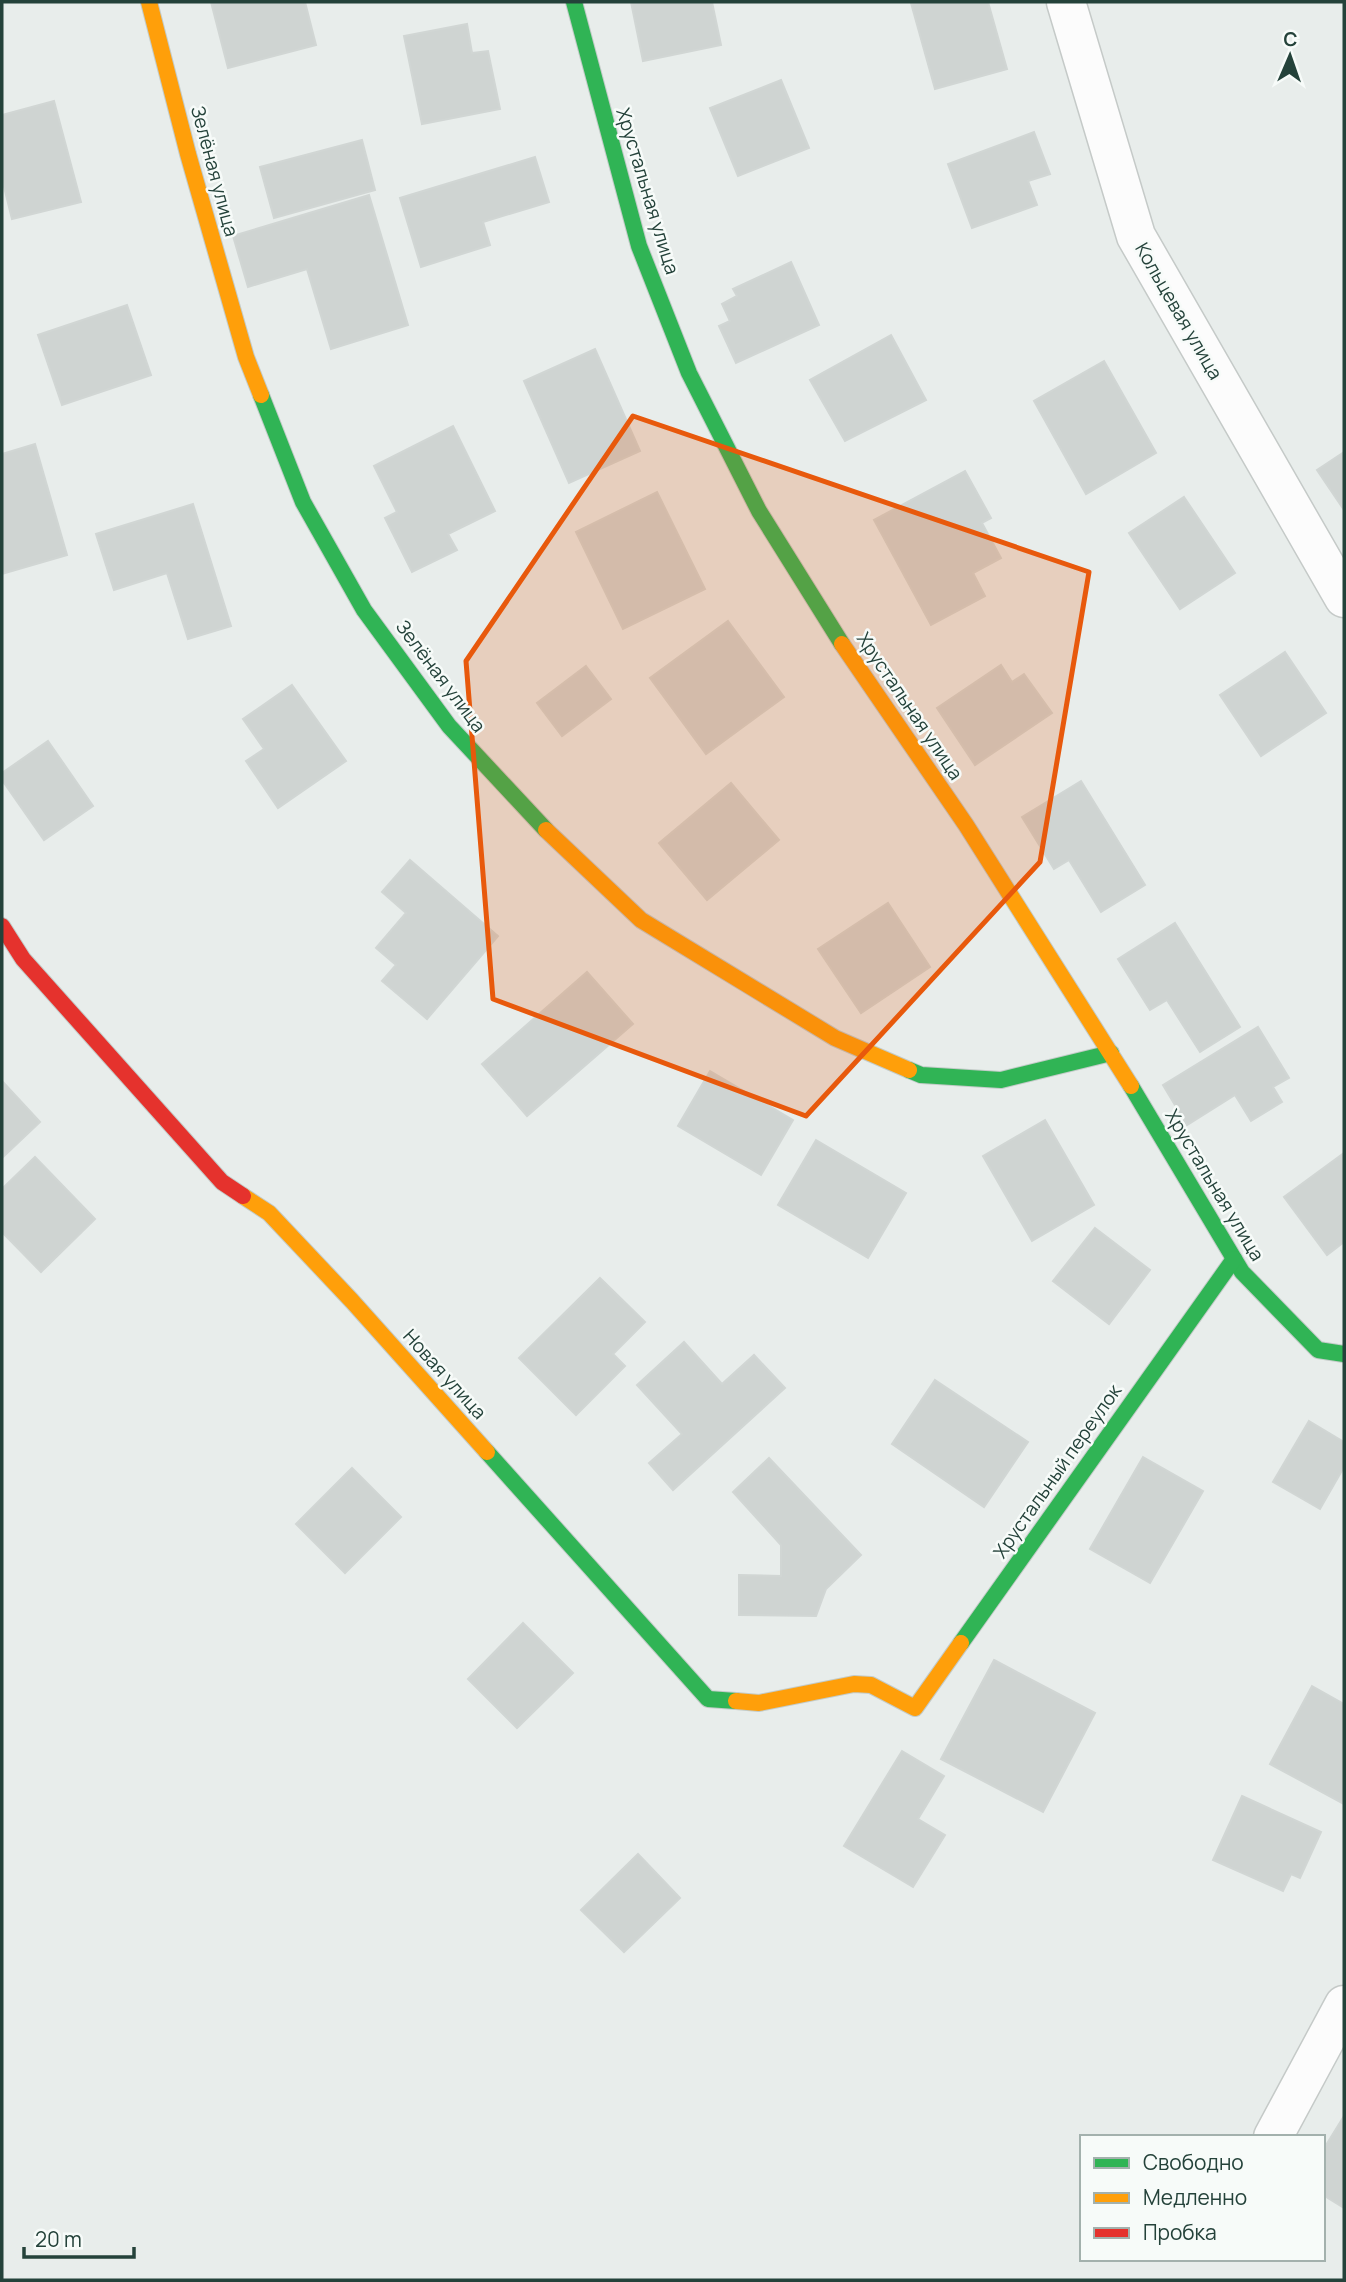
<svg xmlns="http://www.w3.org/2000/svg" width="1346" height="2282" viewBox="0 0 1346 2282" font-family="Manrope,sans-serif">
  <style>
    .building { fill: #cfd4d2; stroke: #d1d6d4; stroke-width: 2 }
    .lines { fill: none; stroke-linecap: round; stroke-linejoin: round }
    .street-casing { stroke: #c5cac8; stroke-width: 41 }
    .fast-casing { stroke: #c3cbc8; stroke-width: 18 }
    .slow-casing { stroke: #c3cbc8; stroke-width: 18 }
    .jam-casing { stroke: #c3cbc8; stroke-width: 18 }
    .street { stroke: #fcfcfc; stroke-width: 38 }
    .fast { stroke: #30b455; stroke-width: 16 }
    .slow { stroke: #ff9f0a; stroke-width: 16 }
    .jam { stroke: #e5322d; stroke-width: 16 }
    .marked { fill: #e8590c; fill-opacity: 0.2; stroke: #e8590c; stroke-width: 5; stroke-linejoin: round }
    .labels { text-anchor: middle; stroke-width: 5; stroke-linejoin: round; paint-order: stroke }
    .street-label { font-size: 19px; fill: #24423a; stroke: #f7fbf9 }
  </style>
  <rect width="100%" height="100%" fill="#e8edeb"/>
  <g class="building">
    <polygon points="211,2 305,2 316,45 228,68"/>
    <polygon points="631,2 712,2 721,45 643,61"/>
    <polygon points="917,2 988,2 1007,69 935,89 911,3"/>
    <polygon points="467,24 472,53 488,51 500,109 422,124 404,36"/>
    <polygon points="781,80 809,148 738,176 710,108"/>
    <polygon points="54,101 81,202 12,219 2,179 2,115"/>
    <polygon points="1034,132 1050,174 1028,181 1037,205 972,228 948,164"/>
    <polygon points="362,140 375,190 274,218 260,167"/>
    <polygon points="535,157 549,202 483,222 490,245 421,267 400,198"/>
    <polygon points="369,195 408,325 331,349 307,269 248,287 233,236"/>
    <polygon points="791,262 819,325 736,363 719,326 730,321 722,304 737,296 733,289"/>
    <polygon points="127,305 151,375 62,405 38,335"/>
    <polygon points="891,335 926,400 845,441 810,380"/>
    <polygon points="595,349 640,451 569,483 524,381"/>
    <polygon points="1104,361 1156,453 1086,494 1034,401"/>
    <polygon points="453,426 495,511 448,534 457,550 412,572 385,518 397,512 374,466"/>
    <polygon points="35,444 67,555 2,574 2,454"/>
    <polygon points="1344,452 1344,510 1317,470"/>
    <polygon points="965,471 991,518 982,523 1001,558 973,573 985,596 931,625 874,520"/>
    <polygon points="657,492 705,589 623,629 576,532"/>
    <polygon points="1184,497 1235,573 1180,609 1129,533"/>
    <polygon points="193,504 231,626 188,639 167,573 114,590 96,534"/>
    <polygon points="728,621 784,697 706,754 650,678"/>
    <polygon points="1285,652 1326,713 1261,756 1220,695"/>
    <polygon points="1001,665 1012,682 1024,674 1052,713 975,765 937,708"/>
    <polygon points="586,666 611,699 562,736 537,703"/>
    <polygon points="292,685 346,761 278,808 246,761 264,749 243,719"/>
    <polygon points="48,741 93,806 44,840 2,780 2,773"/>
    <polygon points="1081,781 1145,885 1101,912 1069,860 1054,869 1022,817"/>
    <polygon points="731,783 779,840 707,900 659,843"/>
    <polygon points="410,860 498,936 427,1019 382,981 396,965 376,948 406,913 382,892"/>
    <polygon points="888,903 930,967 861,1013 818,949"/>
    <polygon points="1175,923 1240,1027 1200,1052 1167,1000 1150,1010 1118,959"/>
    <polygon points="587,972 633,1024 527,1116 482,1064"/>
    <polygon points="1258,1027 1289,1078 1273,1087 1282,1102 1251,1121 1235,1095 1187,1125 1163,1085"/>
    <polygon points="710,1071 793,1120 761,1175 678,1126"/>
    <polygon points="2,1081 40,1122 2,1158"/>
    <polygon points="1045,1120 1094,1205 1032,1241 983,1156"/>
    <polygon points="816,1140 906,1193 868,1258 778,1205"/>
    <polygon points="1344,1153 1344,1242 1327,1255 1284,1197"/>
    <polygon points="35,1157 95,1219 41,1272 2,1232 2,1189"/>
    <polygon points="1095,1228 1150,1270 1109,1324 1053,1281"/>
    <polygon points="600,1278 645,1322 613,1354 625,1366 576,1415 519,1358"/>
    <polygon points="684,1342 722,1384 754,1355 785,1388 673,1490 649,1463 682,1434 637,1385"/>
    <polygon points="935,1380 1028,1442 984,1507 892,1444"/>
    <polygon points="1309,1421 1344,1442 1344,1467 1320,1509 1273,1482"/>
    <polygon points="1143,1457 1203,1491 1150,1583 1090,1549"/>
    <polygon points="769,1458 861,1555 826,1589 816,1616 739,1615 739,1575 781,1576 781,1545 733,1492"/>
    <polygon points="352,1468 401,1517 345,1573 296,1524"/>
    <polygon points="523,1623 573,1673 517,1728 468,1679"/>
    <polygon points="994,1660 1095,1713 1043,1812 941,1759"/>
    <polygon points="1312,1686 1344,1704 1344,1804 1270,1764"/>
    <polygon points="902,1751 944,1776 918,1819 945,1835 913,1887 844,1846"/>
    <polygon points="1242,1796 1321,1832 1300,1878 1291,1874 1283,1891 1213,1860"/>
    <polygon points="638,1854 680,1898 624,1952 581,1910"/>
    <polygon points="1344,2116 1344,2208 1323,2195 1323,2150"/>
  </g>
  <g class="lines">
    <defs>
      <g id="street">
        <polyline points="1066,2 1136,236 1344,598"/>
        <polyline points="1273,2137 1344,2005"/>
      </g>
      <g id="fast">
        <polyline points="574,2 639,246 689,373 759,511 842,644"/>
        <polyline points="261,395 303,502 364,610 449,726 546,830"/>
        <polyline points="909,1070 921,1075 1001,1080 1111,1053"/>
        <polyline points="1131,1086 1242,1272 1318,1350 1344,1354"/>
        <polyline points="487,1452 708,1699 736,1701"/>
        <polyline points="961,1643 1234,1259"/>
      </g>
      <g id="slow">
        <polyline points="149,2 188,154 246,357 261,395"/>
        <polyline points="842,644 966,825 1131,1086"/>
        <polyline points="546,830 641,920 835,1038 909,1070"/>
        <polyline points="243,1196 269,1213 352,1301 487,1452"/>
        <polyline points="736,1701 759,1703 854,1684 871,1685 915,1708 961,1643"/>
      </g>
      <polyline id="jam" points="2,926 23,959 222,1182 243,1196"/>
    </defs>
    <use href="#street" class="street-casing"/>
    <use href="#fast" class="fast-casing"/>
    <use href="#slow" class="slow-casing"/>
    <use href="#jam" class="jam-casing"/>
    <use href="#street" class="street"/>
    <use href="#fast" class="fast"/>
    <use href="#slow" class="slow"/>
    <use href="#jam" class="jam"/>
  </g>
  <path class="marked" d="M 633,416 L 1089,572 L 1040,862 L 806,1116 L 493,999 L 466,661 Z"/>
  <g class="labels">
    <g class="street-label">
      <text transform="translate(215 171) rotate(75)" y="7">Зелёная улица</text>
      <text transform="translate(648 191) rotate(73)" y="7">Хрустальная улица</text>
      <text transform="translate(1179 311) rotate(60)" y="7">Кольцевая улица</text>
      <text transform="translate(441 676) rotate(53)" y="7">Зелёная улица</text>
      <text transform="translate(910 706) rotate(56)" y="7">Хрустальная улица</text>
      <text transform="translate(1215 1185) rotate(59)" y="7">Хрустальная улица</text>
      <text transform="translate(445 1374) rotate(48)" y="7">Новая улица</text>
      <text transform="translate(1057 1471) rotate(-55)" y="7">Хрустальный переулок</text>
    </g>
  </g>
  <rect width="1346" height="2282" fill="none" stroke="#24423a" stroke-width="7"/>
  <rect x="1080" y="2135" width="245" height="126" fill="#f7fbf9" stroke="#a3b1ad" stroke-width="2"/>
  <rect x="1094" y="2158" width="35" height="10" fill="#30b455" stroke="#a3b1ad" stroke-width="2"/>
  <text x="1143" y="2170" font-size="21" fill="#24423a">Свободно</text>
  <rect x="1094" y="2193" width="35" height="10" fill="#ff9f0a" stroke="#a3b1ad" stroke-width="2"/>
  <text x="1143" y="2205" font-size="21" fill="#24423a">Медленно</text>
  <rect x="1094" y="2228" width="35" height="10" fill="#e5322d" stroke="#a3b1ad" stroke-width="2"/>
  <text x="1143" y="2240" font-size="21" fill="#24423a">Пробка</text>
  <g transform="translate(1290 56) rotate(2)" stroke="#f7fbf9" stroke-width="5" paint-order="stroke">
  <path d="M0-5L12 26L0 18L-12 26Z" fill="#24423a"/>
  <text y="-10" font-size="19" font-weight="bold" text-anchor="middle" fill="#24423a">С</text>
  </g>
  <path d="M24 2247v10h110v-10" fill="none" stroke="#24423a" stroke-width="3.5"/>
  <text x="35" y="2247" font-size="21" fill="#24423a" stroke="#f7fbf9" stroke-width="5" paint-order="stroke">20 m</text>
</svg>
